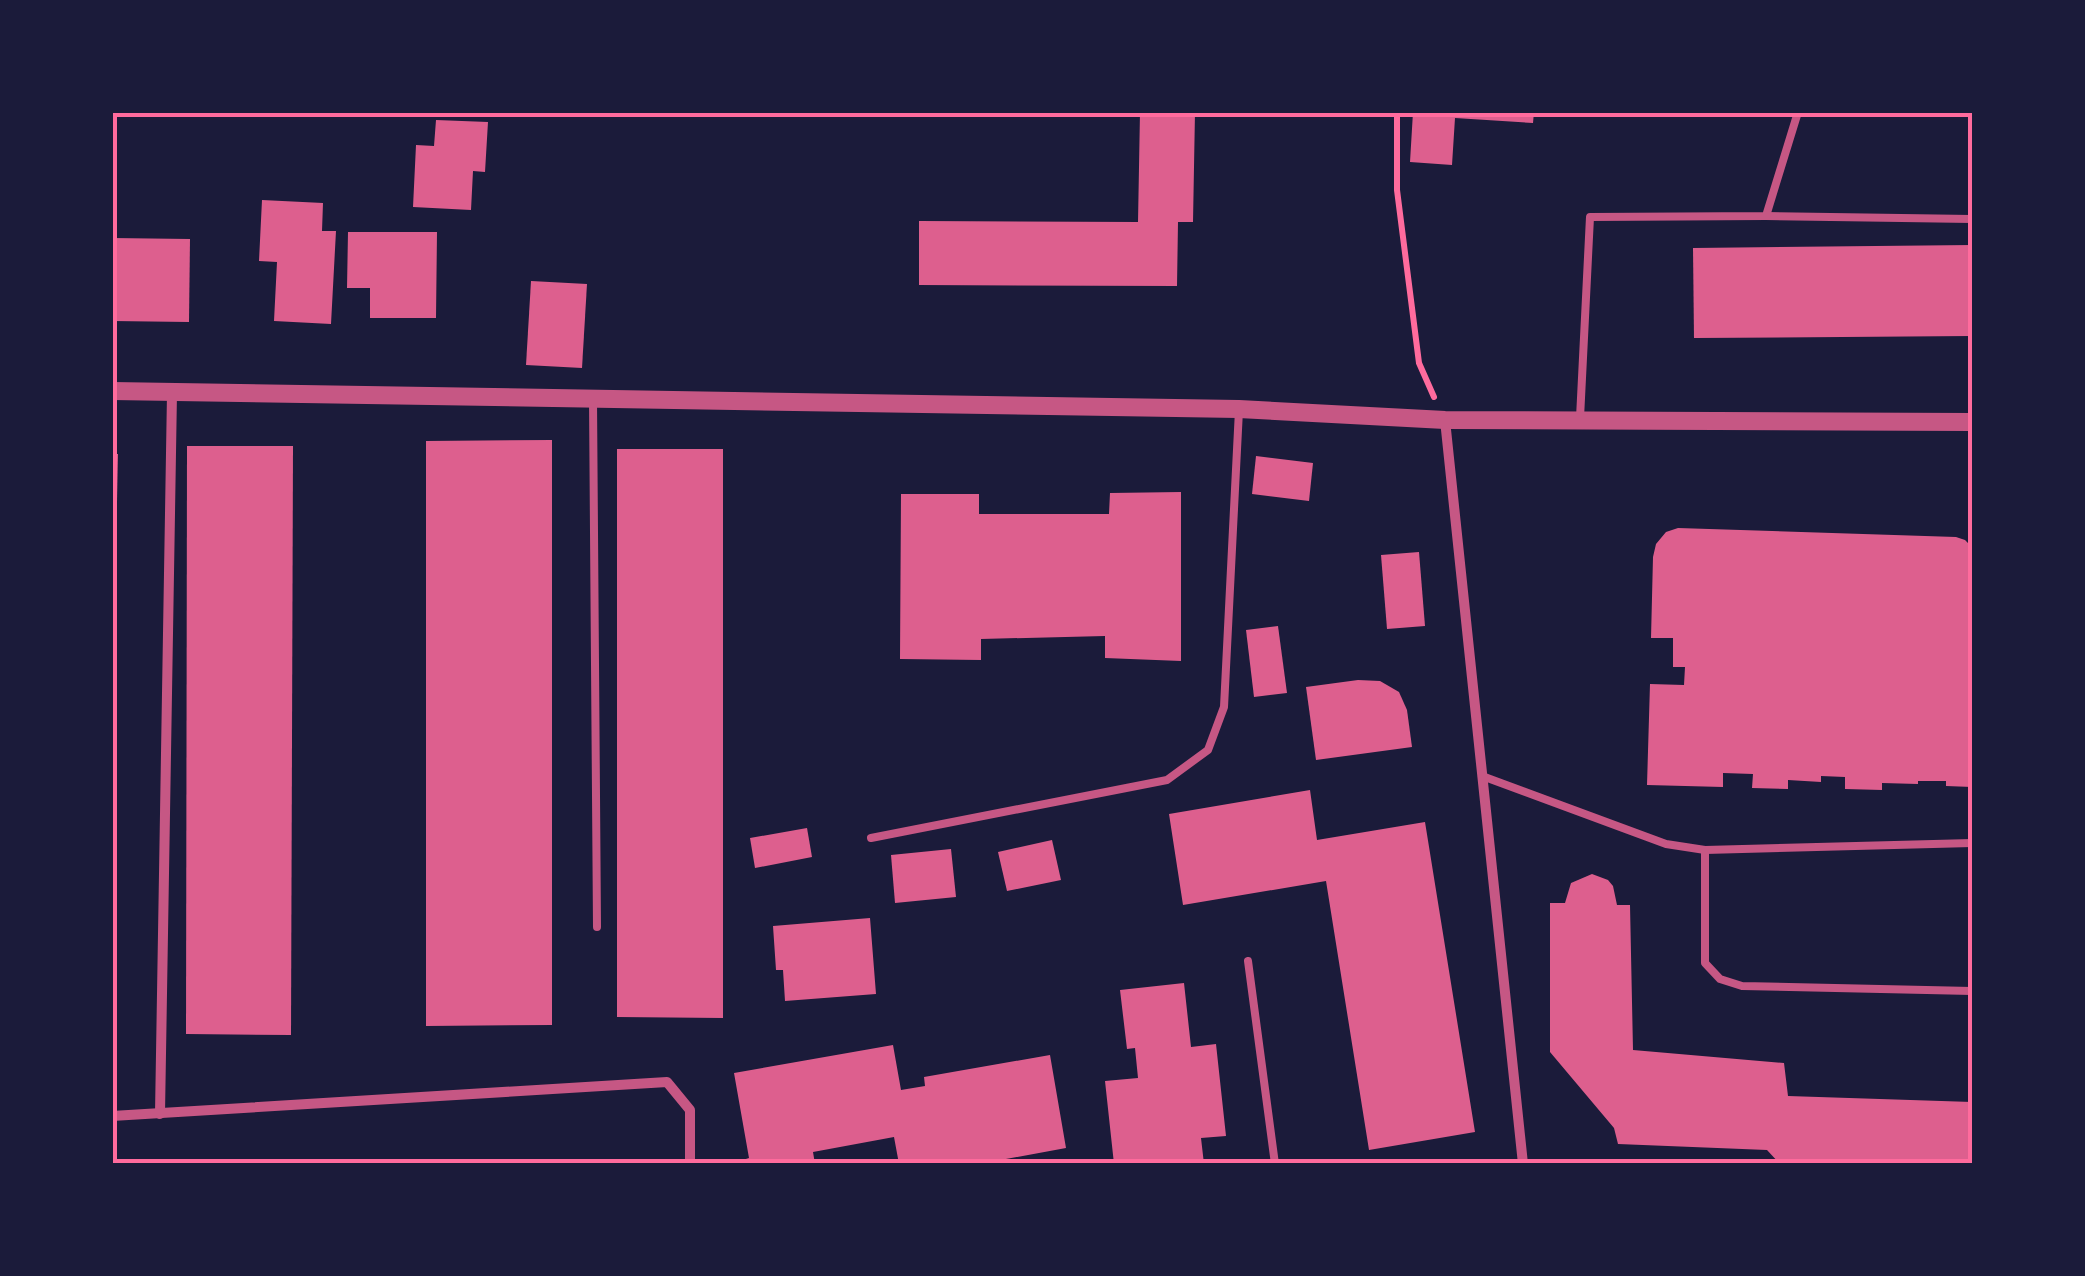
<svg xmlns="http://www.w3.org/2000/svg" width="2085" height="1276" viewBox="0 0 2085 1276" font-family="'Alegreya Sans',sans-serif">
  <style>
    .building { fill: #dd5f8e }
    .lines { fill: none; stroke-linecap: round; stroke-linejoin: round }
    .path { stroke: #ff6b9d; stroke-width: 6 }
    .service { stroke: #c65784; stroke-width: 8 }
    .minor { stroke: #c65784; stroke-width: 10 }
    .tertiary { stroke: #c65784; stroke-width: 18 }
    .neatline { fill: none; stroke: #ff6b9d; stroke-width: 4 }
  </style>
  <rect width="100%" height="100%" fill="#1b1b3a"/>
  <g class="building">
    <polygon points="1140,112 1195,112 1193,222 1178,222 1177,286 919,285 919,221 1138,222"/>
    <polygon points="1413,112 1534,112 1533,123 1455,118 1452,165 1410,162"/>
    <rect x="1611" y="112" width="68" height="5"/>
    <polygon points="436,120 488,122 485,172 473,171 471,210 413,207 416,145 434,146"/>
    <polygon points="262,200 323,203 322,231 336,231 331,324 274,321 277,262 259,261"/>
    <polygon points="348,232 437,232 436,318 370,318 370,288 347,288"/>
    <polygon points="112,238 190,239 189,322 112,321"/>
    <polygon points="1972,245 1972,336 1694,338 1693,248"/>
    <polygon points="531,281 587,284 582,368 526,365"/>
    <polygon points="552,440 552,1025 426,1026 426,441"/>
    <polygon points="187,446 293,446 291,1035 186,1034"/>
    <polygon points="617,449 723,449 723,1018 617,1017"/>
    <polygon points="112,454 118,454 116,550 112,550"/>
    <polygon points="1256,456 1313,463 1309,501 1252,494"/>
    <polygon points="1181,492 1181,661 1105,658 1105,636 981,639 981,660 900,659 901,494 979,494 979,514 1109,514 1110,493"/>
    <polygon points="1678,528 1956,537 1965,540 1972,547 1972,787 1946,786 1946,781 1918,781 1918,784 1882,783 1882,790 1845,789 1845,777 1821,776 1821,782 1788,780 1788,789 1752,788 1753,774 1723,773 1723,787 1647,785 1650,684 1684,685 1685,667 1673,667 1673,638 1651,638 1653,557 1656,544 1666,532"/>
    <polygon points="1419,552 1425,626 1387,629 1381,555"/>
    <polygon points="1278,626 1287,693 1254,697 1246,630"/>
    <polygon points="1358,680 1380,681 1399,692 1407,710 1412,747 1316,760 1306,687"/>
    <polygon points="1310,790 1317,840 1425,822 1475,1132 1369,1150 1326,881 1183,905 1169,814"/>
    <polygon points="807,828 812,857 755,868 750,838"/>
    <polygon points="1052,840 1061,880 1007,891 998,852"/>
    <polygon points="951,849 956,897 895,903 891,855"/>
    <polygon points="1592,874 1608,880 1613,886 1617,905 1630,905 1633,1050 1784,1063 1788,1096 1972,1102 1972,1164 1780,1164 1767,1150 1618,1144 1614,1128 1550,1052 1550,903 1565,903 1571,883"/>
    <polygon points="870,918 876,994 785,1001 783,970 776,970 773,926"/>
    <polygon points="1184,983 1191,1047 1216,1044 1226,1136 1201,1138 1204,1164 1114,1164 1105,1081 1138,1078 1135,1048 1127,1049 1120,990"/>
    <polygon points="893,1045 901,1090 925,1086 924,1077 1050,1055 1066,1148 979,1164 899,1164 894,1137 813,1152 815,1164 730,1164 749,1158 734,1073"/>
  </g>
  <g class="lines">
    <polyline class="path" points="1397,112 1397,190 1419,363 1434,397"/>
    <g class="service">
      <polyline points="1766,216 1972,219"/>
      <polyline points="593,400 597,927"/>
      <polyline points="1580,418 1590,217 1766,216 1798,112"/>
      <polyline points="1482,776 1666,844 1705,850 1972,843"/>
      <polyline points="871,838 1167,780 1208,750 1224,707 1239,410"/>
      <polyline points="1705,850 1705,963 1720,979 1742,986 1972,991"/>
      <polyline points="1248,961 1275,1164"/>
    </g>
    <g class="minor">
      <polyline points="1445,420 1523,1164"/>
      <polyline points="160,1114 172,393"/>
      <polyline points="112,1116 667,1082 690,1110 690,1164"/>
    </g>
    <polyline class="tertiary" points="112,391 1239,409 1445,420 1972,422"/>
  </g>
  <rect width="2085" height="1276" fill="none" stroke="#1b1b3a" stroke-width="230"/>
  <rect x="115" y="115" width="1855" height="1046" class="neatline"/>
</svg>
